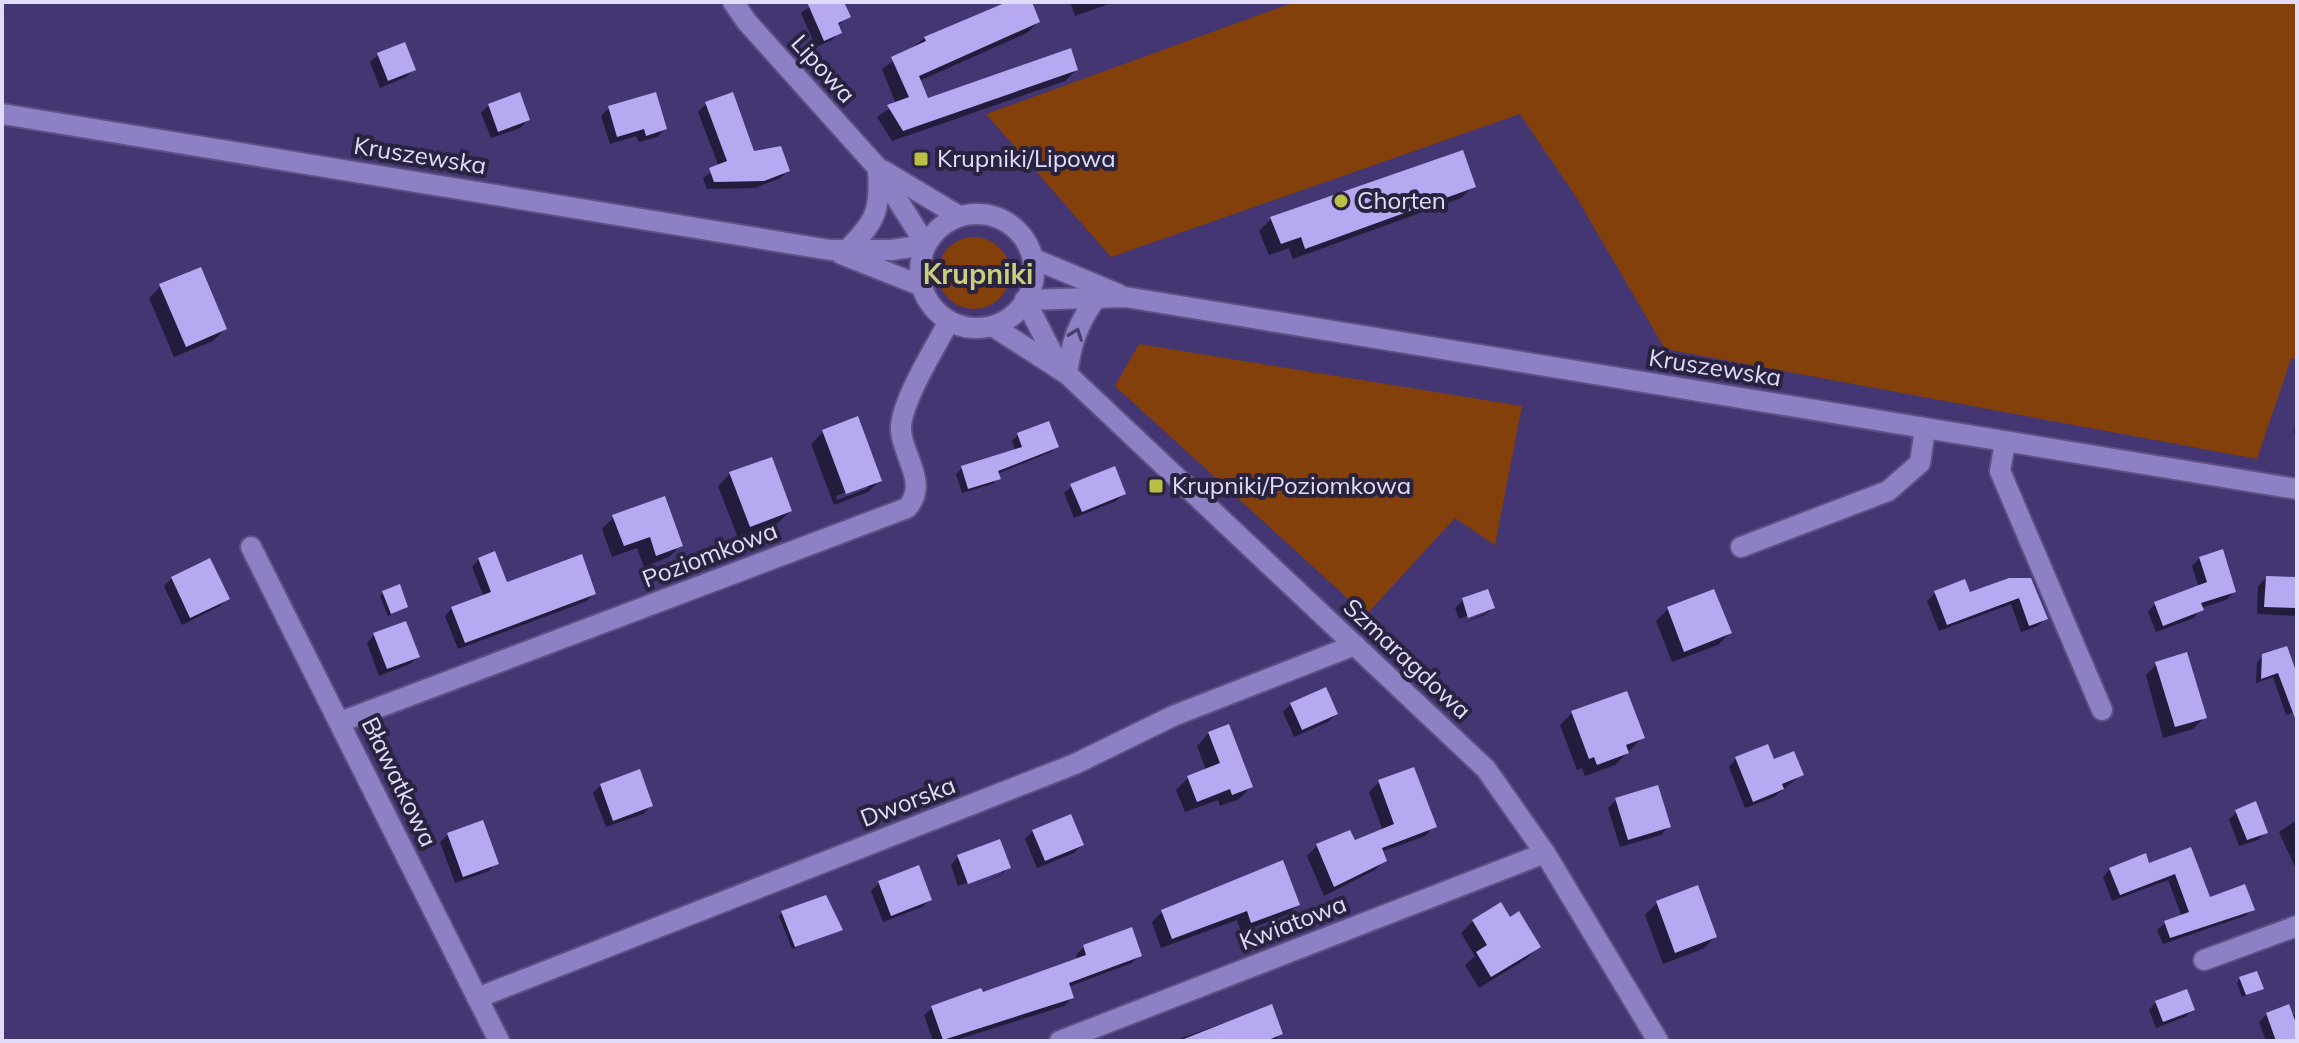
<svg xmlns="http://www.w3.org/2000/svg" width="2299" height="1043" viewBox="0 0 2299 1043" font-family="Mulish,sans-serif">
  <style>
    .green { fill: #83400b }
    .shadow { fill: #0007; fill-rule: evenodd }
    .building { fill: #b6a9f1 }
    .lines { fill: none; stroke-linecap: round; stroke-linejoin: round }
    .minor-casing { stroke: #5e5083; stroke-width: 24 }
    .minor { stroke: #8d80c5; stroke-width: 20 }
    .oneway { stroke: #473f67 }
    .poi-dot { fill: #bac045; stroke: #29233f; stroke-width: 3 }
    .labels { text-anchor: middle; stroke-width: 8; stroke-linejoin: round; paint-order: stroke }
    .street-label { font-size: 24px; fill: #e0dcfa; stroke: #29233f }
    .poi-label { font-size: 24px; fill: #e0dcfa; stroke: #29233f; text-anchor: start }
    .quarter-label { font-size: 28px; font-weight: bold; fill: #c9ce81; stroke: #29233f }
  </style>
  <rect width="100%" height="100%" fill="#443573"/>
  <g class="green">
    <polygon points="1295,2 2297,2 2297,357 2291,359 2257,459 1665,349 1578,200 1520,114 1111,257 986,114"/>
    <circle cx="974" cy="273" r="36"/>
    <polygon points="1139,344 1522,406 1495,545 1455,518 1366,615 1115,386"/>
  </g>
  <g class="shadow">
    <polygon points="817,2 842,2 848,17 837,26 840,32 832,40 816,47 801,13"/>
    <polygon points="1012,2 1029,2 1038,22 1027,33 919,81 927,101 1076,70 1065,81 892,141 877,117 896,104 882,69 925,38"/>
    <polygon points="1070,2 1114,2 1075,16"/>
    <polygon points="378,55 414,69 406,77 380,88 370,62"/>
    <polygon points="706,104 753,154 788,171 780,178 755,188 707,189 703,178 719,167 698,112"/>
    <polygon points="489,105 528,120 520,128 491,138 481,113"/>
    <polygon points="609,108 665,129 657,137 639,142 636,136 610,144 601,116"/>
    <polygon points="1474,186 1461,198 1293,259 1289,248 1269,255 1259,231 1271,219"/>
    <polygon points="161,286 225,329 213,341 174,357 149,298"/>
    <polygon points="2297,399 2297,435 2294,434"/>
    <path d="M 823,432 L 880,480 L 868,492 L 834,505 L 811,444 ZM 868,484 L 868,488 L 837,500 L 836,496 Z"/>
    <polygon points="1018,435 1057,447 1051,452 997,474 998,478 993,484 962,493 956,474 962,468 1016,451 1012,441"/>
    <polygon points="730,474 790,511 778,523 738,538 718,486"/>
    <polygon points="1072,486 1124,493 1116,501 1074,518 1064,493"/>
    <polygon points="614,517 681,545 669,557 644,567 637,548 612,557 602,529"/>
    <polygon points="2200,558 2234,592 2226,600 2201,608 2194,618 2156,632 2148,612 2155,604 2199,588 2192,566"/>
    <polygon points="479,559 506,585 594,593 587,601 458,649 445,616 452,608 484,597 472,567"/>
    <polygon points="172,578 228,598 220,606 182,625 164,586"/>
    <polygon points="2266,578 2297,579 2297,616 2257,614 2258,586"/>
    <polygon points="2010,580 2046,618 2038,626 2021,632 2011,604 1939,631 1927,601 1935,593 1964,582 1969,595"/>
    <polygon points="384,592 406,607 388,616 380,596"/>
    <polygon points="1463,600 1493,608 1485,615 1461,624 1486,613 1486,609 1459,619 1455,608"/>
    <polygon points="1668,609 1730,633 1718,645 1672,662 1656,621"/>
    <polygon points="374,635 417,657 410,664 379,676 367,643"/>
    <polygon points="2286,649 2297,680 2297,711 2286,715 2273,677 2256,683 2257,662 2263,656"/>
    <polygon points="2158,663 2205,717 2193,729 2163,738 2146,675"/>
    <polygon points="1291,704 1336,714 1328,722 1294,737 1283,712"/>
    <polygon points="1572,713 1642,738 1615,765 1585,776 1582,768 1577,770 1560,725"/>
    <polygon points="1209,733 1251,787 1239,799 1220,806 1218,800 1185,812 1176,790 1188,778 1206,770 1197,746"/>
    <polygon points="1736,759 1773,762 1801,775 1774,797 1745,808 1729,767"/>
    <polygon points="1379,782 1434,826 1425,836 1381,852 1385,860 1375,870 1324,896 1307,856 1317,846 1354,843 1383,831 1369,792"/>
    <polygon points="601,785 651,806 643,814 606,827 593,793"/>
    <polygon points="1616,800 1668,827 1661,835 1620,847 1608,808"/>
    <polygon points="2237,812 2266,832 2258,840 2239,846 2229,819"/>
    <polygon points="2297,820 2297,866 2295,867 2279,832"/>
    <polygon points="1033,831 1082,845 1074,853 1037,868 1025,839"/>
    <polygon points="448,835 496,863 489,871 455,883 440,842"/>
    <polygon points="2190,849 2209,900 2252,909 2245,916 2163,944 2157,930 2165,923 2182,917 2168,880 2112,901 2103,877 2110,869 2148,865"/>
    <polygon points="958,857 1008,868 1001,875 960,891 1002,874 1002,869 958,886 951,865"/>
    <polygon points="1282,862 1297,905 1287,915 1241,932 1237,920 1161,948 1152,922 1162,912"/>
    <polygon points="879,883 930,900 922,907 883,922 871,891"/>
    <polygon points="1657,903 1715,937 1703,949 1663,964 1645,915"/>
    <polygon points="782,913 840,930 792,949 779,916"/>
    <polygon points="1510,920 1538,947 1526,959 1479,988 1465,965 1475,956 1461,933 1473,921"/>
    <polygon points="1084,947 1140,955 1132,963 1068,987 1072,998 1064,1006 953,1041 933,1041 924,1015 932,1008 982,995 1078,960 1076,955"/>
    <polygon points="2240,979 2262,988 2242,997 2237,983"/>
    <polygon points="2156,1002 2193,1009 2185,1017 2156,1028 2149,1010"/>
    <polygon points="1270,1006 1281,1034 1274,1041 1174,1041"/>
    <polygon points="2267,1014 2297,1015 2297,1041 2266,1041 2259,1022"/>
  </g>
  <g class="building">
    <polygon points="807,2 844,2 851,17 838,23 842,33 824,41"/>
    <polygon points="1007,2 1032,2 1040,22 919,76 928,98 1071,48 1078,70 903,131 887,105 909,97 891,57 926,41 924,37"/>
    <polygon points="405,42 416,70 388,81 377,53"/>
    <polygon points="520,92 530,120 498,132 488,104"/>
    <polygon points="656,92 667,129 646,136 644,129 617,137 608,106"/>
    <polygon points="733,92 754,151 781,146 790,171 764,181 714,182 709,168 727,161 705,102"/>
    <polygon points="1463,150 1476,187 1305,249 1301,237 1281,244 1270,217"/>
    <polygon points="201,267 227,329 186,347 159,284"/>
    <polygon points="858,416 882,481 846,494 822,430"/>
    <polygon points="1049,421 1059,447 998,471 1001,479 968,489 961,466 1022,447 1017,433"/>
    <polygon points="772,457 792,511 750,527 729,472"/>
    <polygon points="1115,466 1126,494 1082,512 1070,484"/>
    <polygon points="665,496 683,546 656,556 650,537 624,546 612,515"/>
    <polygon points="2223,549 2236,592 2201,603 2204,610 2163,626 2154,602 2207,582 2199,557"/>
    <polygon points="495,551 507,582 582,554 596,594 465,643 451,607 491,592 478,558"/>
    <polygon points="210,558 230,599 190,618 171,577"/>
    <polygon points="2266,576 2297,577 2297,608 2264,607"/>
    <polygon points="2009,578 2031,578 2048,619 2029,626 2019,598 1947,625 1934,591 1965,579 1970,592"/>
    <polygon points="400,584 408,607 391,614 382,591"/>
    <polygon points="1488,589 1495,608 1468,618 1462,598"/>
    <polygon points="1714,589 1732,633 1684,652 1667,607"/>
    <polygon points="406,621 420,657 387,669 373,633"/>
    <polygon points="2287,646 2297,674 2295,718 2278,673 2261,679 2262,654"/>
    <polygon points="2187,652 2207,718 2175,727 2155,662"/>
    <polygon points="1326,687 1338,714 1302,730 1290,703"/>
    <polygon points="1627,691 1645,738 1626,745 1629,753 1597,765 1594,757 1589,759 1571,711"/>
    <polygon points="1229,724 1253,787 1232,795 1230,789 1197,802 1187,776 1220,763 1208,732"/>
    <polygon points="1768,744 1774,759 1794,751 1804,775 1782,784 1784,789 1753,802 1735,757"/>
    <polygon points="1414,767 1437,827 1382,848 1387,861 1334,887 1316,844 1350,830 1355,840 1394,824 1378,780"/>
    <polygon points="640,769 653,806 613,821 600,784"/>
    <polygon points="1658,785 1671,827 1628,840 1615,798"/>
    <polygon points="2256,801 2268,833 2247,840 2235,810"/>
    <polygon points="1071,814 1084,845 1045,861 1032,830"/>
    <polygon points="483,820 499,864 463,877 447,833"/>
    <polygon points="1000,839 1011,868 968,884 957,855"/>
    <polygon points="2191,847 2210,897 2245,884 2255,910 2170,938 2164,921 2189,912 2175,874 2120,895 2109,868 2146,853 2149,863"/>
    <polygon points="1283,860 1300,905 1251,923 1247,911 1172,939 1161,910"/>
    <polygon points="919,865 932,900 891,916 878,881"/>
    <polygon points="1698,885 1717,937 1675,953 1656,901"/>
    <polygon points="826,895 843,930 795,947 781,911"/>
    <polygon points="1501,902 1510,917 1519,911 1541,947 1491,977 1476,952 1487,945 1472,920"/>
    <polygon points="1132,927 1142,956 1069,983 1074,998 943,1040 931,1006 981,988 983,992 1086,955 1083,945"/>
    <polygon points="2257,971 2264,989 2246,995 2239,977"/>
    <polygon points="2187,989 2195,1010 2163,1022 2155,1001"/>
    <polygon points="1272,1004 1283,1034 1266,1041 1179,1041"/>
    <polygon points="2289,1004 2297,1026 2297,1041 2276,1041 2266,1013"/>
  </g>
  <g class="lines">
    <defs>
      <g id="minor">
        <polyline points="733,2 747,22 877,167 926,245"/>
        <polyline points="2,114 830,250 891,250 926,245"/>
        <polyline points="884,171 959,216"/>
        <circle cx="977" cy="271" r="57"/>
        <path d="M 847,250 C 875,222 881,211 878,171"/>
        <polyline points="841,254 922,286"/>
        <polyline points="1034,259 1118,294"/>
        <polyline points="1025,300 1125,297 2297,489"/>
        <polyline points="1025,300 1059,366"/>
        <polyline points="994,327 1067,374 1486,769 1545,853 1658,1041"/>
        <path d="M 1067,374 C 1071,343 1078,323 1096,298"/>
        <polyline points="2005,443 2000,471 2102,710"/>
        <polyline points="251,547 499,1041"/>
        <polyline points="1741,547 1888,491 1920,463 1925,429"/>
        <path d="M 340,722 L 907,508 C 929,484 903,457 901,431 C 899,404 936,347 949,321"/>
        <polyline points="2204,960 2297,926"/>
        <polyline points="477,998 1075,764 1173,716 1355,645"/>
        <polyline points="1060,1041 1545,853"/>
      </g>
    </defs>
    <use href="#minor" class="minor-casing"/>
    <use href="#minor" class="minor"/>
  </g>
  <defs><path id="oneway-chevron" d="M-2-3.5L2.5 0L-2 3.5" fill="none" stroke-width="1.6" stroke-linecap="round" stroke-linejoin="round" transform="scale(2)"/></defs>
  <use class="oneway" href="#oneway-chevron" transform="translate(1076 334) rotate(-70)"/>
  <g class="poi-dot">
    <rect x="913" y="151" width="16" height="16" rx="4"/>
    <circle cx="1341" cy="201" r="8"/>
    <rect x="1148" y="478" width="16" height="16" rx="4"/>
  </g>
  <g class="labels">
    <g class="street-label">
      <text transform="translate(823 69) rotate(48)" y="8">Lipowa</text>
      <text transform="translate(420 156) rotate(9)" y="8">Kruszewska</text>
      <text transform="translate(1715 368) rotate(9)" y="8">Kruszewska</text>
      <text transform="translate(710 555) rotate(-21)" y="8">Poziomkowa</text>
      <text transform="translate(1407 659) rotate(43)" y="8">Szmaragdowa</text>
      <text transform="translate(399 782) rotate(64)" y="8">Bławatkowa</text>
      <text transform="translate(908 802) rotate(-21)" y="8">Dworska</text>
      <text transform="translate(1293 923) rotate(-21)" y="8">Kwiatowa</text>
    </g>
    <g class="poi-label">
      <text x="937" y="167">Krupniki/Lipowa</text>
      <text x="1357" y="209">Chorten</text>
      <text x="1172" y="494">Krupniki/Poziomkowa</text>
    </g>
    <g class="quarter-label">
      <text x="978" y="284">Krupniki</text>
    </g>
  </g>
  <rect width="2299" height="1043" fill="none" stroke="#e0dcfa" stroke-width="8"/>
</svg>
